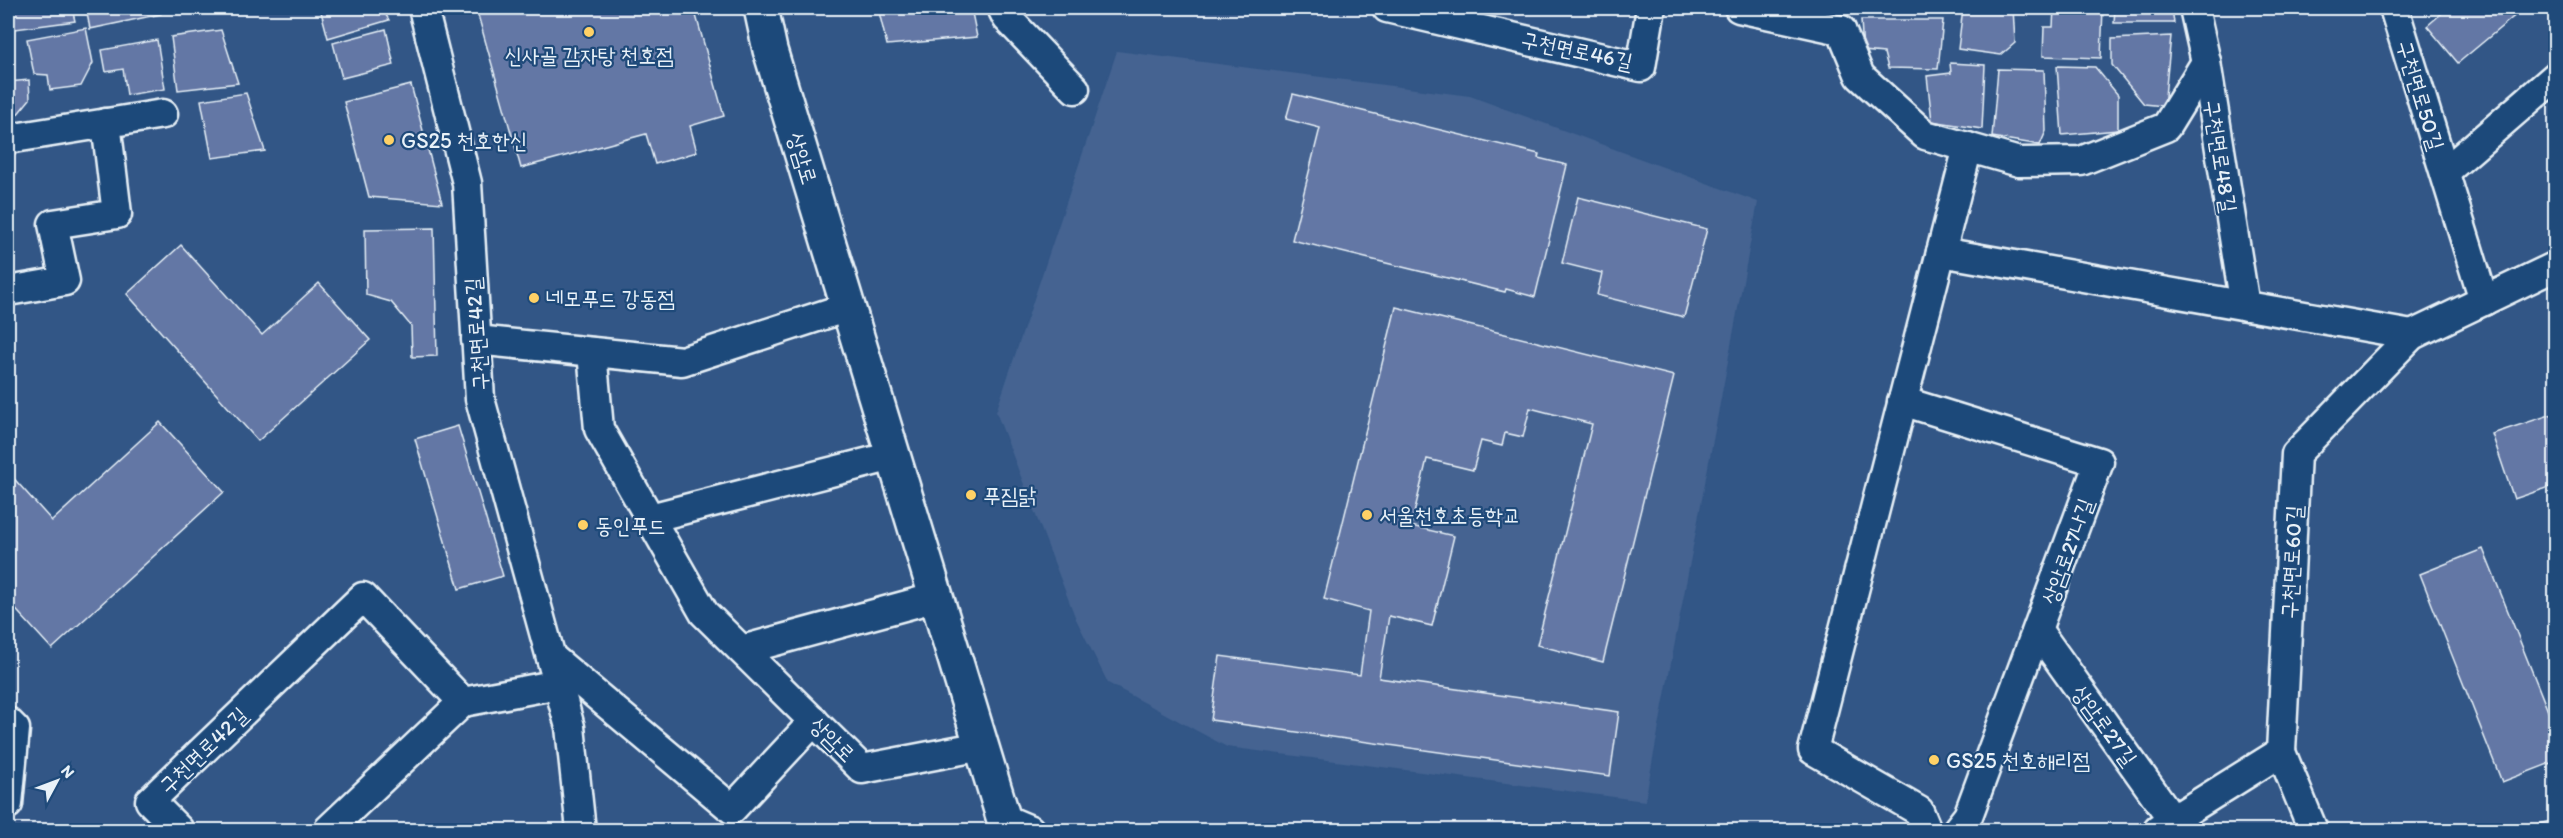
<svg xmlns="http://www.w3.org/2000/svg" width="2563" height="838" viewBox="0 0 2563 838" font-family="Itim,'Poor Story',sans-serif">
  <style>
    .built { fill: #446391 }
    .building { fill: #6477a5; stroke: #e8f1f8; stroke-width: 1.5 }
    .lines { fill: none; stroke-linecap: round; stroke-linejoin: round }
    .street-casing { stroke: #e8f1f8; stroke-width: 33 }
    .secondary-casing { stroke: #e8f1f8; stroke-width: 38 }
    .street { stroke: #1f4a7a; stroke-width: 28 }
    .secondary { stroke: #1f4a7a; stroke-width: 33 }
    .poi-dot { fill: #ffd166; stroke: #1f4a7a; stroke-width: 2 }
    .labels { text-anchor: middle; stroke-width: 4.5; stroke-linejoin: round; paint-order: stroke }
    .street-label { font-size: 22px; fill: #e8f1f8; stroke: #1f4a7a }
    .poi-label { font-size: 22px; fill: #e8f1f8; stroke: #1f4a7a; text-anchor: start }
  </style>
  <rect width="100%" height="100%" fill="#325686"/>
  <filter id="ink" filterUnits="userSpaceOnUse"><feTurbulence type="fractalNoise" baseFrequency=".0167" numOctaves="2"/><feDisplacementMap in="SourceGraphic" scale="12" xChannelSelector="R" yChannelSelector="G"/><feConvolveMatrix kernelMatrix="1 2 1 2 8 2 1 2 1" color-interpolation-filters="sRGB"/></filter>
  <g filter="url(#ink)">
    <polygon class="built" points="1117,51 1470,96 1758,202 1645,801 1227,747 1108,683 1076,619 996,412"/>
    <g class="building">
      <polygon points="8,8 72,8 75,21 8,30"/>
      <polygon points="86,8 159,8 161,14 90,29"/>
      <polygon points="320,8 382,8 389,20 328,38"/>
      <polygon points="476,8 694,8 724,116 690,126 697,152 655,164 646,134 521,168"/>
      <polygon points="878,8 971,8 977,37 887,45"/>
      <polygon points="1963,8 2013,8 2015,43 2001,55 1958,49"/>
      <polygon points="2054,8 2103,8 2101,58 2043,56 2044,27 2053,27"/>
      <polygon points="2115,8 2172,8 2174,23 2114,23"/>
      <polygon points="2448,8 2524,8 2458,63 2427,26"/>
      <polygon points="1861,20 1943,20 1938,69 1888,68 1884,53 1863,51"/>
      <polygon points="86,28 93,63 81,86 50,90 48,75 34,74 27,39"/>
      <polygon points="386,29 394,65 342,78 333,43"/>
      <polygon points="221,30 238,83 178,90 171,37"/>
      <polygon points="2171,36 2164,106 2144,104 2112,65 2112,39"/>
      <polygon points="157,40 165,89 127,95 123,69 106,72 102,50"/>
      <polygon points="1950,63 1985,65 1982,129 1932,121 1927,76 1951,73"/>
      <polygon points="2057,66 2095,67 2118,95 2118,130 2062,135"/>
      <polygon points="1998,69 2044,70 2046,131 2040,145 1992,137"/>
      <polygon points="29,80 30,99 12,121 8,121 8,82"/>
      <polygon points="411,85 442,203 369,197 344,102"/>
      <polygon points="246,93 265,151 212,158 201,100"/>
      <polygon points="1293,94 1539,154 1538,158 1567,165 1535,297 1506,289 1505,292 1292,240 1320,128 1286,119"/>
      <polygon points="1578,197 1707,229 1684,317 1597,295 1602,273 1562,263"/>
      <polygon points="434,228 437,356 412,357 411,326 391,302 366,295 365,229"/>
      <polygon points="181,245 262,335 319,283 370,340 258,441 127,294"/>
      <polygon points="1396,307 1674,376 1603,662 1537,645 1592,424 1530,408 1523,437 1505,433 1502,446 1481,441 1473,470 1427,459 1411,526 1454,536 1432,626 1389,616 1379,678 1619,712 1610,776 1211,720 1220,656 1360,675 1369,611 1324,599"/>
      <polygon points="2556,413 2556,485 2514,499 2492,434"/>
      <polygon points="160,422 224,492 52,649 8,601 8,472 52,521"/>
      <polygon points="458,426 503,576 459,589 415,439"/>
      <polygon points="2483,549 2556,731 2556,761 2502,782 2420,574"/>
      <polygon points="2556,820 2556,830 2511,830"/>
    </g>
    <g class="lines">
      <defs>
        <g id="street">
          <polyline points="423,8 467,183 480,399 570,727 581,830"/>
          <polyline points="1002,8 1007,18 1075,89"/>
          <polyline points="1387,8 1641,67 1651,8"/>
          <polyline points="1739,8 1841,30"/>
          <polyline points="2194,8 2206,62 2245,306"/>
          <polyline points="2394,8 2484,301"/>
          <polyline points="1841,30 1860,76 1925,135 2019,162 2081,161 2166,127 2206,62"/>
          <polyline points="8,139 163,114"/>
          <polyline points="2445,172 2556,76"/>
          <polyline points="1941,252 2412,335"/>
          <polyline points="8,291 65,281 53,224 117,214 106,123"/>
          <polyline points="476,340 682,361 848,307"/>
          <polyline points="592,352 599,429 704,613 862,769 982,746"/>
          <polyline points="1902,401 2099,462 1968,816 1957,830"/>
          <polyline points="650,518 893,456"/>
          <polyline points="2038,631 2173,820"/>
          <polyline points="742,650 937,597"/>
          <polyline points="551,657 732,809 814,721"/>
          <polyline points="8,722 15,729 8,804"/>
          <polyline points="1004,819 1030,830"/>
          <polyline points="2158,829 2281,752"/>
          <polyline points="179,830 150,801 363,597 463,702"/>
          <polyline points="328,830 463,702 559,684"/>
          <polyline points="1927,830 1919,811 1813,750 1968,147"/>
          <polyline points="2313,830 2281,752 2296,454 2412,335 2556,266"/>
        </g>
        <polyline id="secondary" points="761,8 770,50 1007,830"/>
      </defs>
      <use href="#street" class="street-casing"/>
      <use href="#secondary" class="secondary-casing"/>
      <use href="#street" class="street"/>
      <use href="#secondary" class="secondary"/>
    </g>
  </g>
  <g class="poi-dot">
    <circle cx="589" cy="32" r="6"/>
    <circle cx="389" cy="140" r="6"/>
    <circle cx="534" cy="298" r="6"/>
    <circle cx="971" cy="495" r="6"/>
    <circle cx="1367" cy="515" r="6"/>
    <circle cx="583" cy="525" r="6"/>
    <circle cx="1934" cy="760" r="6"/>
  </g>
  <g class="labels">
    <g class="street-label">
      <text transform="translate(1577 50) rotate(12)" y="8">구천면로46길</text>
      <text transform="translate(2421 95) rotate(73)" y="8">구천면로50길</text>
      <text transform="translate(2221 156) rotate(81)" y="8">구천면로48길</text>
      <text transform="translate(803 158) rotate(73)" y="8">상암로</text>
      <text transform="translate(476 334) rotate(-94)" y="8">구천면로42길</text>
      <text transform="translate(2067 551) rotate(-70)" y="8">상암로27나길</text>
      <text transform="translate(2291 562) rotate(-87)" y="8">구천면로60길</text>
      <text transform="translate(2105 725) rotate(54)" y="8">상암로27길</text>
      <text transform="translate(833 739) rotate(45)" y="8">상암로</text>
      <text transform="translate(203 750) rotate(-44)" y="8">구천면로42길</text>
    </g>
    <g class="poi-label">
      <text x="589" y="63" text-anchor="middle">신사골 감자탕 천호점</text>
      <text x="401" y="148">GS25 천호한신</text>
      <text x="546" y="306">네모푸드 강동점</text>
      <text x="983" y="503">푸짐닭</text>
      <text x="1379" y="523">서울천호초등학교</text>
      <text x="595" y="533">동인푸드</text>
      <text x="1946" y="768">GS25 천호해리점</text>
    </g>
  </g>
  <rect width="2563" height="838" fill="none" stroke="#1f4a7a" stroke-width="30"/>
  <rect x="15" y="15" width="2533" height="808" fill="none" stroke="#e8f1f8" stroke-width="2" filter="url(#ink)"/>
  <g transform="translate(57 781) rotate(49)" stroke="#1f4a7a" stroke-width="4.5" paint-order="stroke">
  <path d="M0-4.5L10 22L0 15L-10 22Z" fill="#e8f1f8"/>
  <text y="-9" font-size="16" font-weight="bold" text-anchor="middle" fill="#e8f1f8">N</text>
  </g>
</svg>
